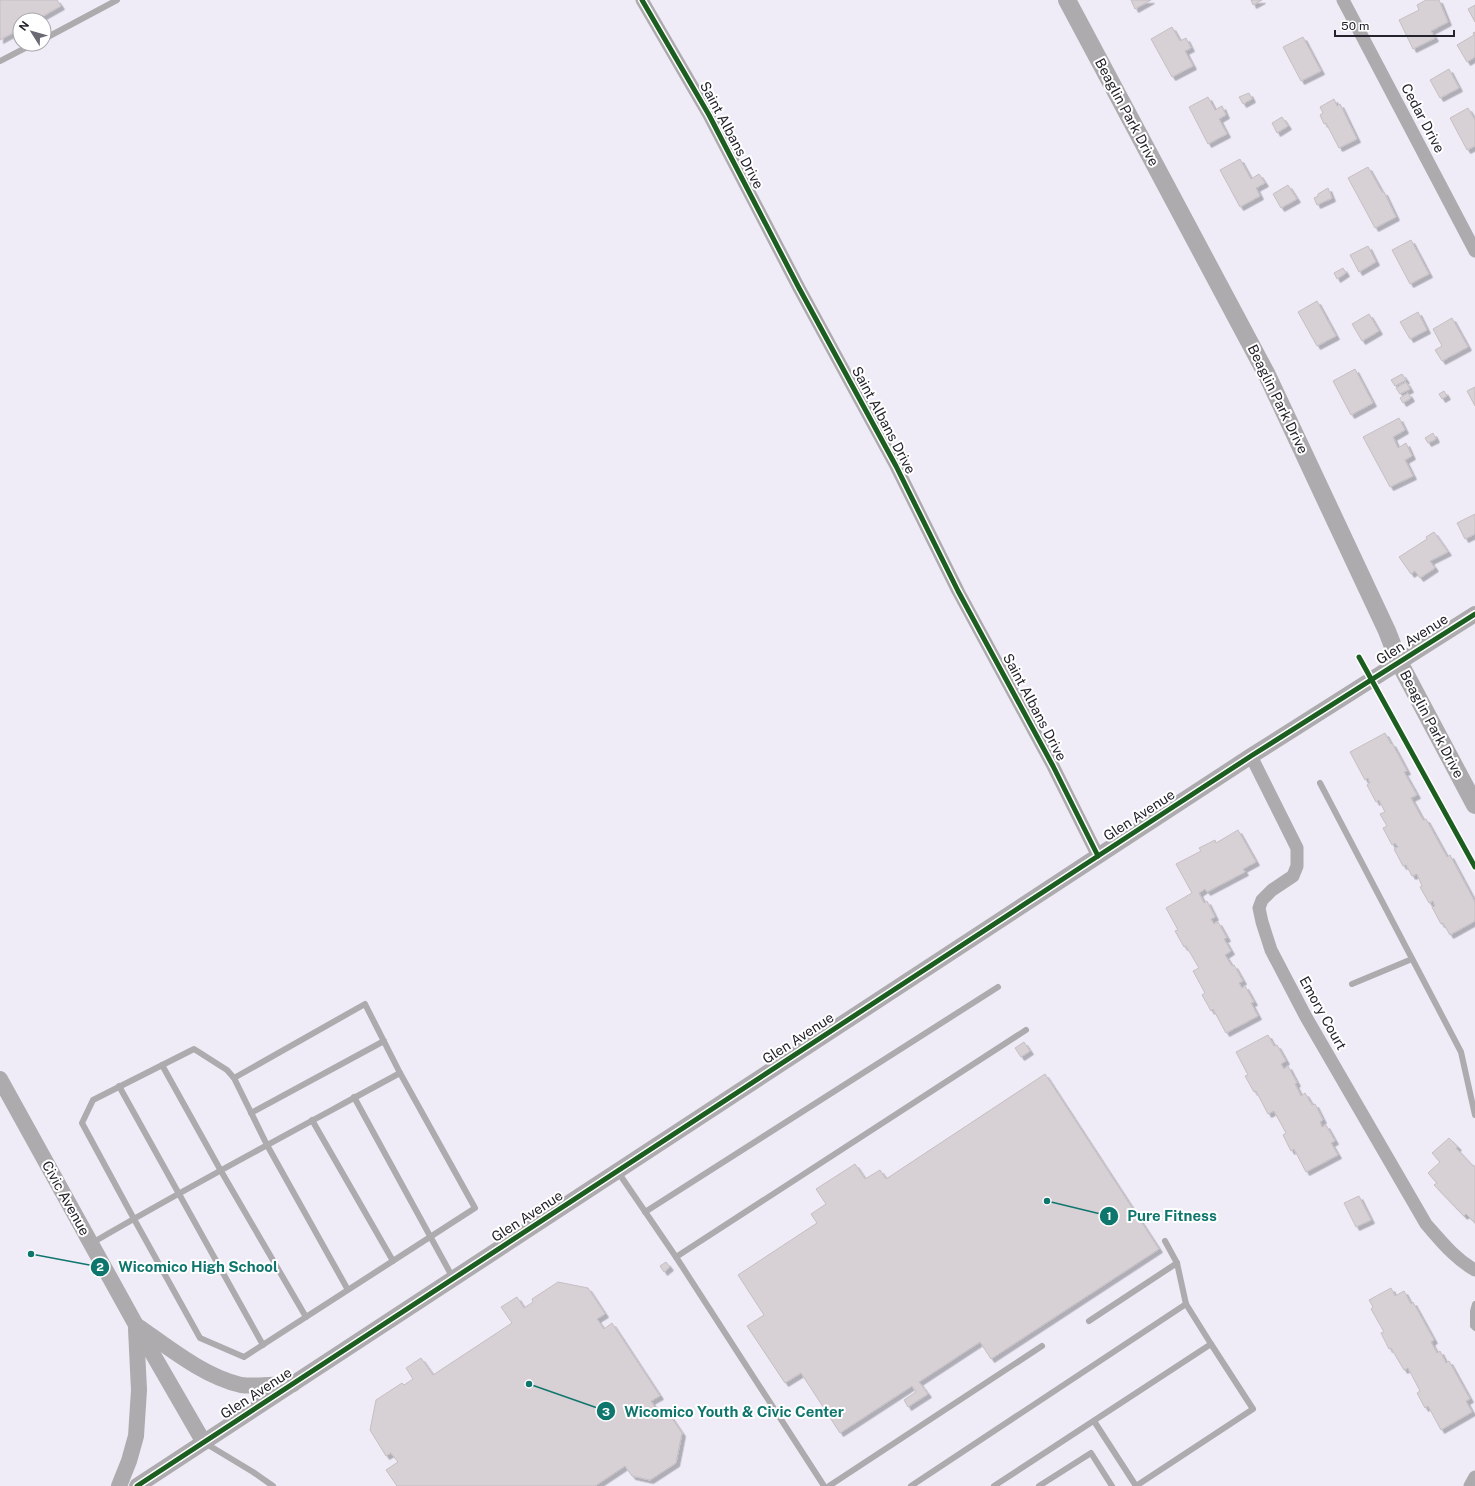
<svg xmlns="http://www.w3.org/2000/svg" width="1475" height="1486" viewBox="0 0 1475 1486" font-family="'Public Sans',sans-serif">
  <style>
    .building { fill: #d7d0d4; stroke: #c5bfc3; filter: url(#shadow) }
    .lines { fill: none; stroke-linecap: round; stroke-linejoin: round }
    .service { stroke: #aeabae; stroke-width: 6 }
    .minor { stroke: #aeabae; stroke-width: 13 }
    .tertiary { stroke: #aeabae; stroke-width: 16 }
    .secondary { stroke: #aeabaf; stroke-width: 18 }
    .cycleway-casing { stroke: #fff; stroke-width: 8 }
    .cycleway { stroke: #1b5e20; stroke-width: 5 }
    .labels { text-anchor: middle; stroke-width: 4; stroke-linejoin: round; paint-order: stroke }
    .street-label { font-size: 14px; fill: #24222b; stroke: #fff }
    .leader { fill: none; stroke: #0f766e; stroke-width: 1.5 }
    .callout-dot { fill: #0f766e; stroke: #fff; stroke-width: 1.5 }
    .mark-label { font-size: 12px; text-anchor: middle; font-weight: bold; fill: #fff }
    .callout-label { font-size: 15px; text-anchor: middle; font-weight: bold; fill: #0f766e; stroke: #fff; stroke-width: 4; stroke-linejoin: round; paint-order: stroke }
  </style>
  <defs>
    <filter id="shadow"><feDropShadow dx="3.5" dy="3.5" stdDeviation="0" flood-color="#0004"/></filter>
  </defs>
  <rect width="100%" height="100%" fill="#efecf8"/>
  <g class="building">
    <polygon points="0,0 57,0 61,6 36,20 20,20 20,29 0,40"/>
    <polygon points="1131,0 1151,0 1135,9"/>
    <polygon points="1251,0 1262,0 1253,5"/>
    <polygon points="1426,0 1439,0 1448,22 1431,31 1435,38 1413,49 1399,20 1419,10 1417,5"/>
    <polygon points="1475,5 1475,22 1468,9"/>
    <polygon points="1172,27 1180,41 1186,38 1191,48 1185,51 1193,66 1172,77 1151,39"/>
    <polygon points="1475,32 1475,57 1467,62 1457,45 1474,35 1473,33"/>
    <polygon points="1303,37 1321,71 1301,81 1283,47"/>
    <polygon points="1449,69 1459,88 1440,98 1430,80"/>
    <polygon points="1249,93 1252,99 1243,104 1239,97"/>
    <polygon points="1208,97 1215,110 1222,106 1226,115 1219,119 1227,134 1208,144 1189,107"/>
    <polygon points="1334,99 1337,106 1340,104 1357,139 1339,148 1326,123 1324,124 1320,115 1323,113 1320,107"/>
    <polygon points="1468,108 1475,120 1475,146 1467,150 1450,118"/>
    <polygon points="1282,117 1288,126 1277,133 1272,123"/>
    <polygon points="1240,159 1251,179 1259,174 1265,183 1256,188 1260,196 1240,207 1220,170"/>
    <polygon points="1368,167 1382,192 1384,192 1396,217 1375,228 1348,178"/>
    <polygon points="1288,185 1297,199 1281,208 1273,194"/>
    <polygon points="1328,188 1332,198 1317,205 1314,198 1318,196 1318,194"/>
    <polygon points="1411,240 1429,274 1410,284 1392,250"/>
    <polygon points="1368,246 1376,262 1359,272 1350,255"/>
    <polygon points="1343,268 1346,273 1337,279 1334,273"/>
    <polygon points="1317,301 1336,336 1317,346 1298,312"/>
    <polygon points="1418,312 1427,330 1410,339 1400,322"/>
    <polygon points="1369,314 1379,331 1362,341 1352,324"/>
    <polygon points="1452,318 1468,347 1442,361 1435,350 1442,346 1433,329"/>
    <polygon points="1355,369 1373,403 1351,415 1333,381"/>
    <polygon points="1402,374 1406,380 1395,386 1391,380"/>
    <polygon points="1406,382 1410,389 1400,394 1396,388"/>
    <polygon points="1475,387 1475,406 1467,391"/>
    <polygon points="1444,391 1447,396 1442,399 1439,394"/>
    <polygon points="1408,393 1411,398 1403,403 1400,398"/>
    <polygon points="1399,418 1405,430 1393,437 1398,448 1406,443 1412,456 1405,460 1413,476 1390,487 1363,437"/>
    <polygon points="1433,433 1436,439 1428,443 1425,438"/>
    <polygon points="1475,514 1475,534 1465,539 1457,523"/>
    <polygon points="1434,532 1448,552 1430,561 1435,568 1420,578 1415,571 1411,574 1399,557 1427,539 1426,537"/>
    <polygon points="1385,733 1391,744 1392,743 1407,771 1404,772 1417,795 1411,798 1423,820 1426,819 1447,857 1450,855 1475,902 1475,921 1450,935 1443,923 1441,924 1432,907 1435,906 1433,901 1429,903 1420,887 1422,886 1417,874 1412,876 1406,865 1403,866 1394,849 1398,847 1395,843 1392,845 1383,828 1387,826 1380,814 1385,812 1379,800 1376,802 1367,785 1370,783 1368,778 1365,780 1350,752"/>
    <polygon points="1238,830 1256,862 1243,869 1245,872 1207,892 1205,889 1199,893 1204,903 1207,901 1215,917 1211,919 1214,924 1218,922 1227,938 1224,939 1231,951 1225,955 1232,966 1234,965 1243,981 1239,983 1242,988 1245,986 1254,1002 1251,1003 1258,1016 1226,1033 1213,1009 1211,1011 1202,995 1205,993 1193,971 1199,968 1186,946 1184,947 1175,931 1178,930 1166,908 1192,893 1176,864 1201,851 1199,848 1215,840 1216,843"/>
    <polygon points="1268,1035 1274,1046 1277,1045 1286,1061 1281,1064 1284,1069 1288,1066 1297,1083 1295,1084 1301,1096 1305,1093 1312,1105 1315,1104 1323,1120 1320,1122 1322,1127 1326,1125 1335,1141 1331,1143 1338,1155 1306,1172 1294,1149 1291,1151 1283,1135 1286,1133 1274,1111 1268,1114 1256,1091 1254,1092 1245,1076 1248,1075 1236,1052"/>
    <polygon points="1024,1042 1030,1051 1021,1057 1015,1048"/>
    <polygon points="1045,1074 1159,1249 991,1359 980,1342 919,1382 928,1394 908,1407 904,1400 916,1392 912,1386 840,1433 801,1373 785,1383 747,1326 764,1315 738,1275 817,1223 811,1214 826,1204 816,1189 855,1164 865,1179 880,1170 886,1179"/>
    <polygon points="1449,1138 1458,1147 1456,1148 1473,1166 1475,1166 1475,1223 1466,1214 1464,1216 1434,1185 1437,1183 1428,1173 1440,1162 1432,1153"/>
    <polygon points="1359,1196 1371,1220 1356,1227 1344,1203"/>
    <polygon points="666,1262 670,1267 664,1272 660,1266"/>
    <polygon points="558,1282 588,1288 605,1314 597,1319 604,1329 612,1323 660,1396 651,1401 658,1412 665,1408 682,1433 676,1463 650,1480 632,1476 625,1466 595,1486 397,1486 386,1470 398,1462 391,1453 386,1456 370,1430 376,1400 402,1383 404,1385 413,1379 406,1368 421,1358 433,1375 512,1323 501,1307 517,1297 524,1308 533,1302 532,1299"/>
    <polygon points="1391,1288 1395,1296 1404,1291 1411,1304 1413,1302 1434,1340 1431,1342 1437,1353 1440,1351 1446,1363 1449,1361 1470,1399 1466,1401 1472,1412 1441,1430 1428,1406 1425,1408 1417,1393 1420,1391 1408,1368 1404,1370 1391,1348 1389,1349 1381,1333 1384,1332 1371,1309 1373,1307 1369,1300"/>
  </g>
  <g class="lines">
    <g class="service">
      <polyline points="44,39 117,0"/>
      <polyline points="0,61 33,44"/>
      <polyline points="1320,783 1461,1052 1475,1115"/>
      <polyline points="1352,984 1412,959"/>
      <polyline points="162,1065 221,1171 306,1317"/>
      <polyline points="234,1078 365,1004 400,1073"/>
      <polyline points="119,1086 263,1345"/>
      <polyline points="354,1097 453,1278"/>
      <polyline points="251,1113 384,1041"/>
      <polyline points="312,1120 393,1261"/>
      <polyline points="618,1172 676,1257 1026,1030"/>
      <polyline points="645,1212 998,987"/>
      <path d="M 92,1243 C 193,1184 297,1129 400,1073 L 475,1208 L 244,1357 L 200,1338 L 134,1219 L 82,1123 L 93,1100 L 194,1049 L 227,1070 L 234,1078 L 267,1145 L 348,1290"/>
      <polyline points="676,1257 824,1486"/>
      <polyline points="1475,1304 1473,1311 1473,1326 1475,1328"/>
      <polyline points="1089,1321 1177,1263"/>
      <polyline points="1094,1421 1136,1486 1253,1409 1211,1344"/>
      <polyline points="205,1443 253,1472 273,1486"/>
      <polyline points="829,1486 1042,1346"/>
      <polyline points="911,1486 1186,1304"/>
      <polyline points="994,1486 1211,1344 1186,1304 1177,1263 1165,1241"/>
      <polyline points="1039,1486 1091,1453 1112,1486"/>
    </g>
    <g class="minor">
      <polyline points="642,0 709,115 799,288 896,466 958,591 1053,766 1098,856"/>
      <polyline points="1343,0 1475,251"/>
      <path d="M 1251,756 L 1297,848 L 1297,866 L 1293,876 L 1272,890 L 1262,900 L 1259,908 L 1262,922 L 1271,950 L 1306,1017 L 1426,1224 C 1441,1241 1455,1259 1475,1270"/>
      <polyline points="1470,1486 1475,1477"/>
    </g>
    <g class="tertiary">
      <polyline points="0,1079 136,1325 203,1441"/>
      <path d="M 139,1327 C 169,1348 205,1377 241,1385 C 254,1387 279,1384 293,1384"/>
      <polyline points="119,1486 129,1461 136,1436 139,1390 136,1329"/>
      <polyline points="137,1486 1098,856 1251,756 1475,614"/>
    </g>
    <polyline class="secondary" points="1067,0 1267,375 1387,631 1399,662 1475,805"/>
    <defs>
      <g id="cycleway">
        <polyline points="642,0 709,115 799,288 896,466 958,591 1053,766 1098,856"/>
        <polyline points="1359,657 1475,867"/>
        <polyline points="137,1486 1098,856 1251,756 1475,614"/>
      </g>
    </defs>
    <use href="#cycleway" class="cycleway-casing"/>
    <use href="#cycleway" class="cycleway"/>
  </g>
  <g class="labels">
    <g class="street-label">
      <text transform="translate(1127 112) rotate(62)" y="5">Beaglin Park Drive</text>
      <text transform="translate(1423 118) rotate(62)" y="5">Cedar Drive</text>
      <text transform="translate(732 135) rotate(62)" y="5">Saint Albans Drive</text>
      <text transform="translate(1278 399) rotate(64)" y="5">Beaglin Park Drive</text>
      <text transform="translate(884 420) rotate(62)" y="5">Saint Albans Drive</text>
      <text transform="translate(1412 639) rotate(-32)" y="5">Glen Avenue</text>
      <text transform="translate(1035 707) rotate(62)" y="5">Saint Albans Drive</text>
      <text transform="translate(1432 724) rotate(62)" y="5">Beaglin Park Drive</text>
      <text transform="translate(1139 815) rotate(-33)" y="5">Glen Avenue</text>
      <text transform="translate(1323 1013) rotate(61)" y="5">Emory Court</text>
      <text transform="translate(798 1038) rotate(-33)" y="5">Glen Avenue</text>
      <text transform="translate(66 1198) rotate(61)" y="5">Civic Avenue</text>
      <text transform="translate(527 1216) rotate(-33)" y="5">Glen Avenue</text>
      <text transform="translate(256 1393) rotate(-33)" y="5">Glen Avenue</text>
    </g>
  </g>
  <path class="leader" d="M1047 1201L1109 1216M31 1254L100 1267M529 1384L606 1411"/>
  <g class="callout-dot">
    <circle cx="1047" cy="1201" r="4"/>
    <circle cx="31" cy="1254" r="4"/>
    <circle cx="529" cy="1384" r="4"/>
    <circle cx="1109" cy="1216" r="10"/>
    <circle cx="100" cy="1267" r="10"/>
    <circle cx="606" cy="1411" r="10"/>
  </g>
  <g class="mark-label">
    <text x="1109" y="1220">1</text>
    <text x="100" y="1271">2</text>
    <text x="606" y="1416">3</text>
  </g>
  <g class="callout-label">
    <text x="1172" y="1221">Pure Fitness</text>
    <text x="198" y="1272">Wicomico High School</text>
    <text x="734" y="1417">Wicomico Youth &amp; Civic Center</text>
  </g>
  <g transform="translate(32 32) rotate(307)"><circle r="19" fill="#ffffff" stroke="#a7a7aa"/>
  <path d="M0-3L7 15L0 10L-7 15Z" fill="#6b6973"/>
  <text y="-6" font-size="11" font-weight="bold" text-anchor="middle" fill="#24222b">N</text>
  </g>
  <path d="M1335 30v6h119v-6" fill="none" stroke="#24222b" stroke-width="2"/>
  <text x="1341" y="30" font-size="12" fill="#24222b" stroke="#ffffff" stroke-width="3" paint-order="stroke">50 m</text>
</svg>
